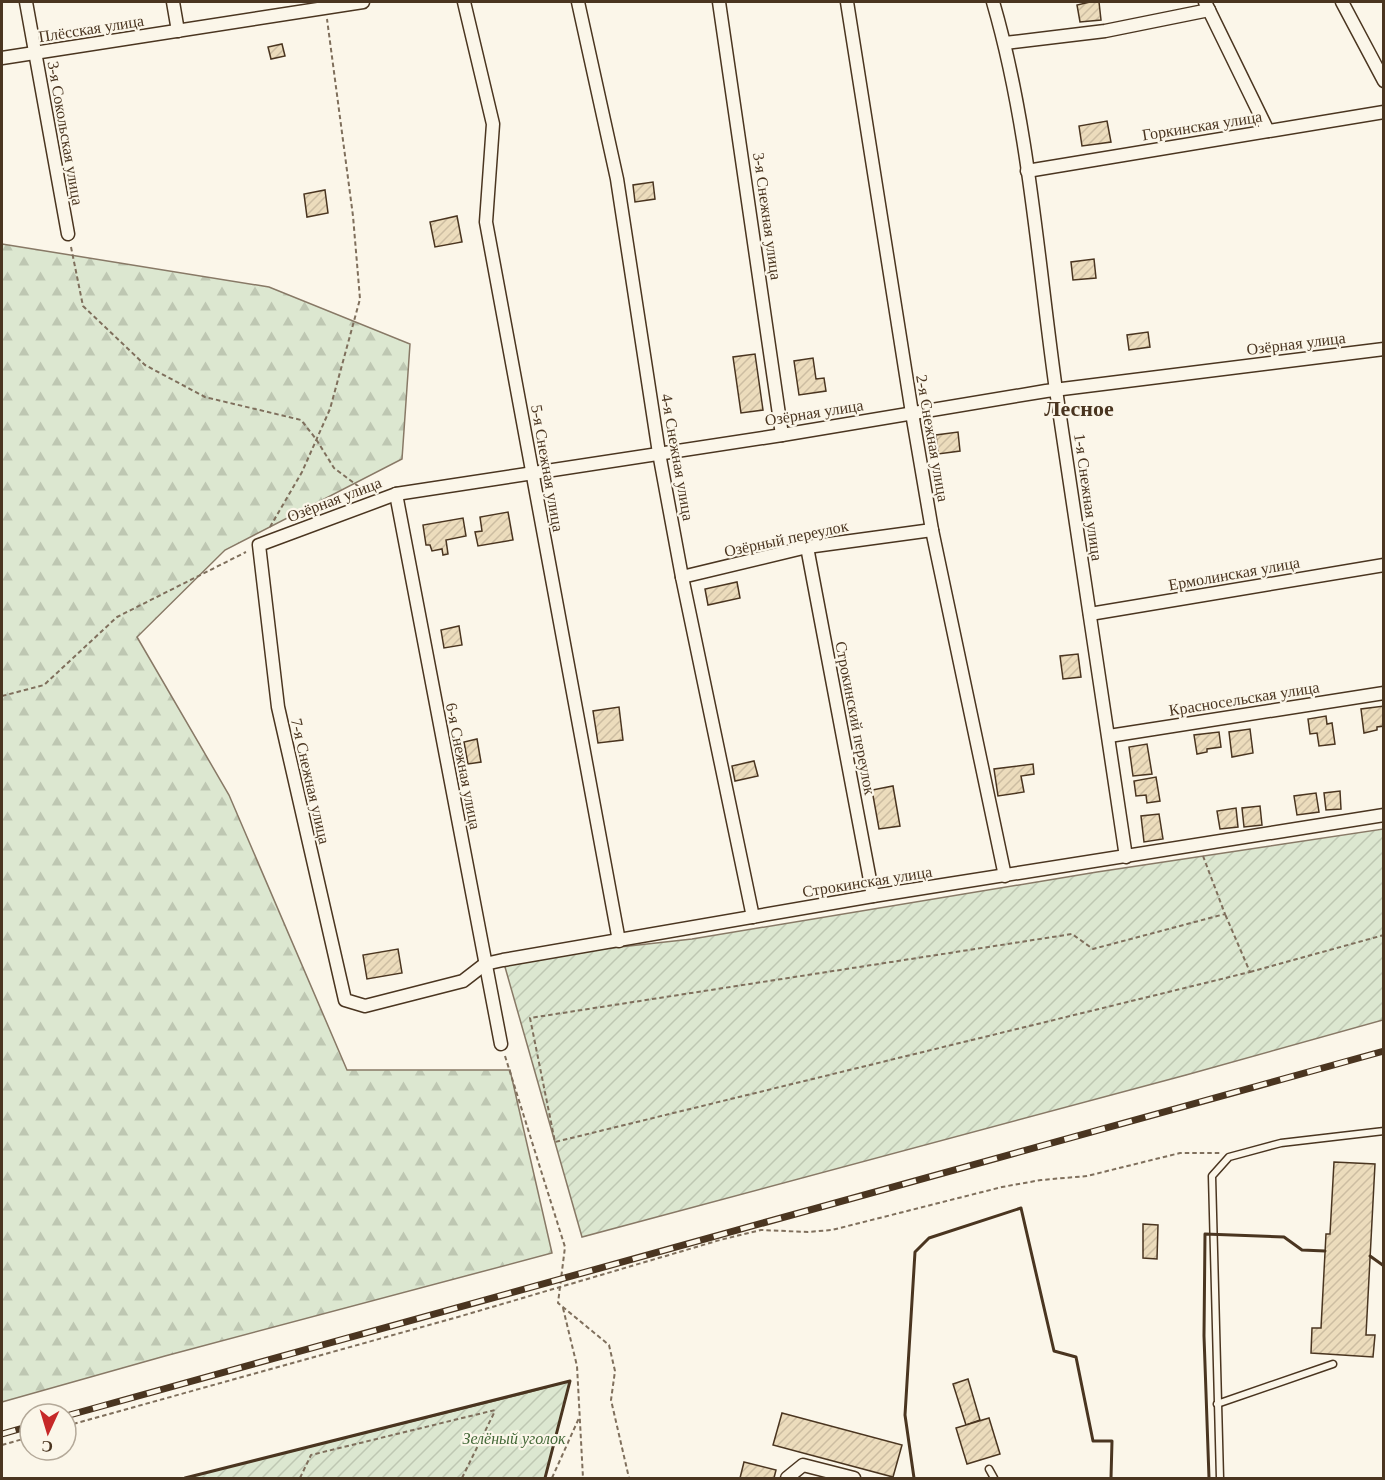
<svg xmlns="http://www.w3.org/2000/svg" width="1385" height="1480" viewBox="0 0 1385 1480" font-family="'Times New Roman',serif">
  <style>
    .forest { fill: url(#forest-firs); stroke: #887966; stroke-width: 1.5 }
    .garden { fill: url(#garden-furrows); stroke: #887966; stroke-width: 1.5 }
    .building { fill: url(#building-hatch); stroke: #4a3520; stroke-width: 1.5 }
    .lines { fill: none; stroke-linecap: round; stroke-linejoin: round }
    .lane-casing { stroke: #4a3520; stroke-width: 9 }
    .street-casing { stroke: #4a3520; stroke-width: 15 }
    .path { stroke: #7f6f5c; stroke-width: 2; stroke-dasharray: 4.5 3; stroke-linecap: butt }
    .lane { stroke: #fbf6e9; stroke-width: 6 }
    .street { stroke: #fbf6e9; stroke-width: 12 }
    .rail-casing { stroke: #4a3520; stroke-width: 7 }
    .rail { stroke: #fbf6e9; stroke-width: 4.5; stroke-dasharray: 14; stroke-linecap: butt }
    .wall { stroke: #4a3520; stroke-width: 3 }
    .labels { text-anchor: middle; stroke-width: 4.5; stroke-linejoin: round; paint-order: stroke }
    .street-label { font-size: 16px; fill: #4a3520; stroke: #fbf6e9 }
    .park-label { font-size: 16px; font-style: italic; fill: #436837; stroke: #fbf6e9 }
    .district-label { font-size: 22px; font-weight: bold; fill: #4a3520; stroke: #fbf6e9 }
  </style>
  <defs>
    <pattern id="forest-firs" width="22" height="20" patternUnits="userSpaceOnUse" patternTransform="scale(1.5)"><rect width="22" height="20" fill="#dce7d0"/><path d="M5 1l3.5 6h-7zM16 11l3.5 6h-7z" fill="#bec7b2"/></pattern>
    <pattern id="garden-furrows" width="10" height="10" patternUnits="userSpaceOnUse" patternTransform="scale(1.5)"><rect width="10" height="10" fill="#dce7d0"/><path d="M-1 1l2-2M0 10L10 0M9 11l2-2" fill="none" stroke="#bec7b2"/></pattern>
    <pattern id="building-hatch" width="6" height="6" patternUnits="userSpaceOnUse" patternTransform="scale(1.5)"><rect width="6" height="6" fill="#ecdcbc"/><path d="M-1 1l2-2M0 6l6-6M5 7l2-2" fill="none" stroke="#ccbda1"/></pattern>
  </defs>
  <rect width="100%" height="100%" fill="#fbf6e9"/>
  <polygon class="forest" points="2,244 269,287 410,344 402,459 225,550 137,637 229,795 347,1070 510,1070 552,1253 165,1356 2,1402"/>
  <g class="garden">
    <polygon points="1383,829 1383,1020 1186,1075 582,1237 503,960 692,939 1097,872"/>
    <polygon points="570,1381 545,1478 185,1478 522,1394"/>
  </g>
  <g class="building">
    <polygon points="1090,2 1099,2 1101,20 1080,22 1077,5"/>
    <polygon points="282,44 285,56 271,59 268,47"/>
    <polygon points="1107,121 1111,142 1082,146 1079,126"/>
    <polygon points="653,182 655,199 635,202 633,185"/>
    <polygon points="325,190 328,213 307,217 304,194"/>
    <polygon points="457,216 462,242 435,247 430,222"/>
    <polygon points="1094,259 1096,278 1073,280 1071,262"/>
    <polygon points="1148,332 1150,347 1129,350 1127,335"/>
    <polygon points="755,354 763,410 741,413 733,357"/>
    <polygon points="813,358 816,379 824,378 826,391 799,395 794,361"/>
    <polygon points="958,432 960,451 938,454 936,435"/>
    <polygon points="508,512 513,540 478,546 475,532 482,531 480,517"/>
    <polygon points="463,518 466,536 446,540 448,554 443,555 442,549 432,551 430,545 426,545 423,525"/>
    <polygon points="737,582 740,598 708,605 705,589"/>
    <polygon points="459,626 462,645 444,648 441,630"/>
    <polygon points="1078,654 1081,677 1063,679 1060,656"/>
    <polygon points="1384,706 1384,726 1377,727 1377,730 1364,733 1361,709"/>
    <polygon points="619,707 623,740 598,743 593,711"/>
    <polygon points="1326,716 1327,724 1332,723 1335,744 1319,746 1317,733 1310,734 1308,719"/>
    <polygon points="1250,729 1253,753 1232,757 1229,732"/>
    <polygon points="1219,732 1221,747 1207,749 1207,752 1197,754 1194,735"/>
    <polygon points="477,739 481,762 468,764 464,742"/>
    <polygon points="1147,744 1152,774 1133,776 1129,747"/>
    <polygon points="754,761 758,776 735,781 732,766"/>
    <polygon points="1033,764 1034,774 1021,776 1024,792 998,796 994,769"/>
    <polygon points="1156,777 1160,801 1147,803 1146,795 1136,796 1134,781"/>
    <polygon points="893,786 900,826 879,829 872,790"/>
    <polygon points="1340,791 1341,809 1326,810 1324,793"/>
    <polygon points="1316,793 1319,812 1297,815 1294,796"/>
    <polygon points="1260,806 1262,825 1244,827 1242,808"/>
    <polygon points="1236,808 1238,827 1220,829 1217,811"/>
    <polygon points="1159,814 1163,839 1144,842 1141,816"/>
    <polygon points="398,949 402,973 367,979 363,955"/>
    <polygon points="1334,1162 1375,1164 1366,1335 1375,1335 1373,1357 1311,1353 1312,1328 1321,1328 1326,1234 1330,1234"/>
    <polygon points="1143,1224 1158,1225 1157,1259 1143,1258"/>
    <polygon points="968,1379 980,1420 966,1425 953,1384"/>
    <polygon points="782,1413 902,1445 893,1477 773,1445"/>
    <polygon points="989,1418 1000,1454 967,1464 956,1428"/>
    <polygon points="744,1462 776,1470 774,1478 740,1478"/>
  </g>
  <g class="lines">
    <defs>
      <g id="lane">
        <polyline points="1217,1404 1333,1364"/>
        <polyline points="989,1469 994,1478"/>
        <polyline points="1220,1478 1212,1176 1229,1157 1281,1143 1384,1131"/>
      </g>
      <g id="street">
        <polyline points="26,2 68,234"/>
        <polyline points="173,2 178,31"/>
        <polyline points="464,2 493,124 486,222 619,941"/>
        <polyline points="578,2 617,179 659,453 682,577 753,917"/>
        <polyline points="719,2 782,435"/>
        <polyline points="847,2 912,413 932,530 1005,876"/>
        <path d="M 993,2 C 1029,125 1038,263 1056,390 C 1078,546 1104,701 1126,857"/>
        <polyline points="1205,2 1268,131"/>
        <polyline points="1342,2 1384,81"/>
        <polyline points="1005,43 1105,31 1209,10"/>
        <polyline points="2,58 363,2"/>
        <polyline points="1027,171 1384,112"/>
        <polyline points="1384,349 1046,391 782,435 396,494 259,545 278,707 345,1000 365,1006 463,981 485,964 503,960 873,896 1384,815"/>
        <polyline points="396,494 501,1044"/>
        <polyline points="807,547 873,896"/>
        <polyline points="682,577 807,547 932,530"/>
        <polyline points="1090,614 1384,565"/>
        <polyline points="1109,736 1384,693"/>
        <polyline points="787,1478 803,1465 854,1478"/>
      </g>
    </defs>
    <use href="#lane" class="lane-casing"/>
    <use href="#street" class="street-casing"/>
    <g class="path">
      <polyline points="71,247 83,306 145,365 205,397 301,420 316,439 334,468 366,492"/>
      <polyline points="270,527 302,472 330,409 360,299 353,216 327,19"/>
      <polyline points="2,696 44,685 117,617 246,552"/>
      <polyline points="1203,856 1225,914 1093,949 1072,934 530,1018 555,1142 1250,972 1225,914"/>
      <polyline points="1250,972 1384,935"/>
      <polyline points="505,1056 565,1247 558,1303 609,1345 615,1371 611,1400 629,1478"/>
      <polyline points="563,1308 577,1366 583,1478"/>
      <polyline points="66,1426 458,1317 720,1240 761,1230 808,1232 832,1230 1002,1187 1041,1180 1087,1176 1180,1153 1220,1153"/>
      <polyline points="2,1445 30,1437"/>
      <polyline points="300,1478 311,1455 495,1410"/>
      <polyline points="462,1478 495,1411"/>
      <polyline points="552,1478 579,1418"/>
    </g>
    <use href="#lane" class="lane"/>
    <use href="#street" class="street"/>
    <defs>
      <g id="rail">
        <polyline points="66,1416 1384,1051"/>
        <polyline points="2,1434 30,1426"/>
      </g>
    </defs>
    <use href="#rail" class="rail-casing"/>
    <use href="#rail" class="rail"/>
    <g class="wall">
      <polyline points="1384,1189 1384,1190"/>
      <polyline points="1370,1256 1384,1266"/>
      <polyline points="185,1478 570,1381 545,1478"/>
      <polyline points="914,1478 905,1415 915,1252 929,1238 1021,1208 1054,1351 1076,1357 1093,1441 1112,1441 1111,1478"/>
      <polyline points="1209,1478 1204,1336 1205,1234 1284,1237 1302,1250 1325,1251"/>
    </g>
  </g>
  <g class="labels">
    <g class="street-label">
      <text transform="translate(91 28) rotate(-9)" y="6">Плёсская улица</text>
      <text transform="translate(1202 125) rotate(-9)" y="6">Горкинская улица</text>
      <text transform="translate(66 133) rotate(80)" y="6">3-я Сокольская улица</text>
      <text transform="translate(768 216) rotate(82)" y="6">3-я Снежная улица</text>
      <text transform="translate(1296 343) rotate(-7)" y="6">Озёрная улица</text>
      <text transform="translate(814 412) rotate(-9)" y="6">Озёрная улица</text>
      <text transform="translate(933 438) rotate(80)" y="6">2-я Снежная улица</text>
      <text transform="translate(678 457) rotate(80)" y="6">4-я Снежная улица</text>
      <text transform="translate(548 468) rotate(80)" y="6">5-я Снежная улица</text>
      <text transform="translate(1089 497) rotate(82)" y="6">1-я Снежная улица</text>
      <text transform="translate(334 499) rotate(-21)" y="6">Озёрная улица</text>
      <text transform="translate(786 538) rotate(-12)" y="6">Озёрный переулок</text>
      <text transform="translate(1234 573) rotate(-10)" y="6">Ермолинская улица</text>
      <text transform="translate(1244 698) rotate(-9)" y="6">Красносельская улица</text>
      <text transform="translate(856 718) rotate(79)" y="6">Строкинский переулок</text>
      <text transform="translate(464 766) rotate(79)" y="6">6-я Снежная улица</text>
      <text transform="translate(311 781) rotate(77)" y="6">7-я Снежная улица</text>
      <text transform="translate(867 881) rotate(-9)" y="6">Строкинская улица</text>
    </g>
    <g class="park-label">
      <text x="514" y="1444">Зелёный уголок</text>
    </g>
    <g class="district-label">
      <text x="1079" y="416">Лесное</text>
    </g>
  </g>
  <rect width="1385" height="1480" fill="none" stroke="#4a3520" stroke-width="6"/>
  <g transform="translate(48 1432) rotate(184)"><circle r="28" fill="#fbf6e9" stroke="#b4a999" stroke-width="1.5"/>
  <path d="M0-4.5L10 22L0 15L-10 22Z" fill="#c62828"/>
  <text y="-9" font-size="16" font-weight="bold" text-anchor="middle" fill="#4a3520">С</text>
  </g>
</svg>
